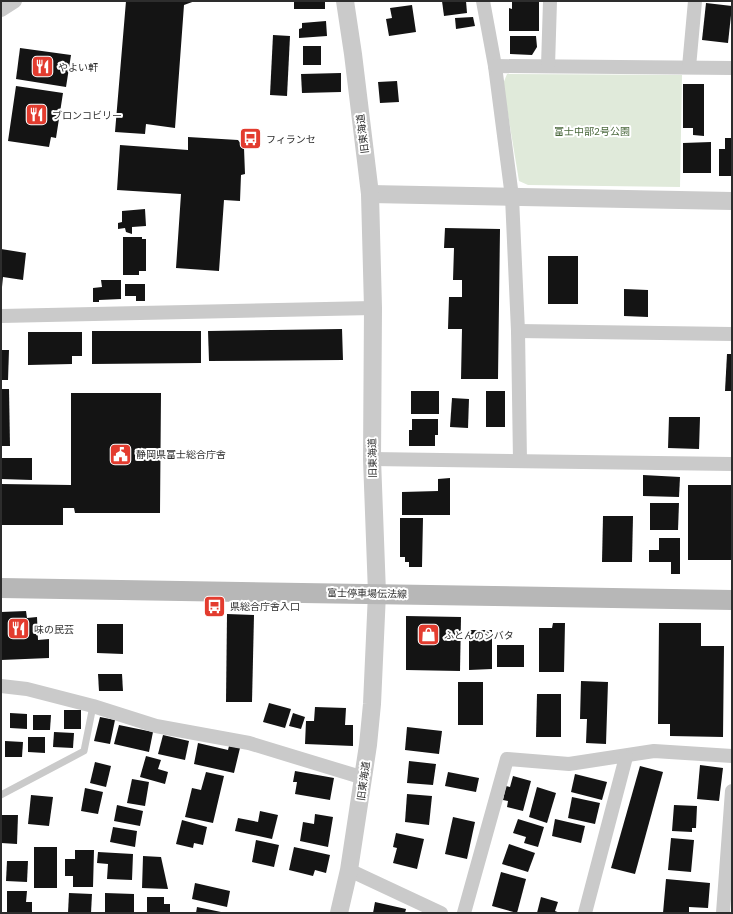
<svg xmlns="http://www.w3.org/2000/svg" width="733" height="914" viewBox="0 0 733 914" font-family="'IBM Plex Sans','Noto Sans JP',sans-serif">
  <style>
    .green { fill: #e0eada }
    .building { fill: #141414 }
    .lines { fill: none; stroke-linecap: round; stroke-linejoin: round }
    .service { stroke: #cacaca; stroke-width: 7 }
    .minor { stroke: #cacaca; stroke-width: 14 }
    .tertiary { stroke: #cacaca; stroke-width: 18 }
    .secondary { stroke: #b7b7b7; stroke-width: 20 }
    .labels { text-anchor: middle; stroke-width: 4; stroke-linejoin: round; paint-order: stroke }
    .poi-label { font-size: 10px; fill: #2d2d2d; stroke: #fff; text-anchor: start }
    .park-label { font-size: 10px; fill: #49673b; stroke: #fff }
    .street-label { font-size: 10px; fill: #2d2d2d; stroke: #fff }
  </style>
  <rect width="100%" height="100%" fill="#fff"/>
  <polygon class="green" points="507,74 682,75 680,187 528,185 519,181 503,84"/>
  <g class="building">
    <polygon points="126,1 195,1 184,5 175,128 146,124 145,134 115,132"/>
    <rect x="294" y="1" width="31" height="8"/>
    <polygon points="442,1 466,1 467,13 444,16"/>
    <polygon points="512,1 539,1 539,31 509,31 509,8 512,9"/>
    <polygon points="706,3 732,6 728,43 702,40"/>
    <polygon points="412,5 416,32 389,36 386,19 392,18 390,8"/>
    <polygon points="473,17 475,26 456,29 455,18"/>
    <polygon points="326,21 327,36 299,38 299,29 302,28 302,23"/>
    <polygon points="273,35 290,36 287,96 270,95"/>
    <polygon points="510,36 536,36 537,47 532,55 510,54"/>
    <rect x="303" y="46" width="18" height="19"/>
    <polygon points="20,48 71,55 66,87 16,79"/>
    <polygon points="341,73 341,92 302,93 301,74"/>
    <polygon points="397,81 399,102 380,103 378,82"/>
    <polygon points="683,84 704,84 704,136 693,135 693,128 683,128"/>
    <polygon points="16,86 63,93 56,138 51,137 49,147 8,141"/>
    <polygon points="188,137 238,140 244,148 245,174 241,175 240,201 224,200 219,271 176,268 181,194 117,190 120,145 188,150"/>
    <polygon points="725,138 732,138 732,176 719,176 719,149 725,149"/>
    <polygon points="711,142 711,173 683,173 683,143"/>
    <polygon points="145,209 146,226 132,227 132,234 126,232 125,228 118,229 118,223 122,222 122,211"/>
    <polygon points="445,228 500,229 498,379 461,379 462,329 448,329 449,297 462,297 462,280 453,280 454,248 444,248"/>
    <polygon points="123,237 142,237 142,239 146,239 146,271 139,271 139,275 123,275"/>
    <polygon points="1,249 26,253 23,280 3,277 2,287"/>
    <rect x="548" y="256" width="30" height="48"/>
    <polygon points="101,280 121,280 121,299 99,300 99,302 93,302 93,288 102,287"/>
    <polygon points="125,284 145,284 145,301 136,301 136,296 125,296"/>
    <polygon points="624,289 648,290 648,317 624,316"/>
    <polygon points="342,329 343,360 209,361 208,331"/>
    <polygon points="92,331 201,331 201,363 92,364"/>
    <polygon points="28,332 82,332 82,356 72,356 72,364 28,365"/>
    <polygon points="1,350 9,350 8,380 1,380"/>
    <polygon points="727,354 732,354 732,391 725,391"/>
    <polygon points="1,389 9,389 10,446 1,446"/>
    <rect x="411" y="391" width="28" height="23"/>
    <rect x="486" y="391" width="19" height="36"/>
    <polygon points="71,393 161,393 160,513 75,513 74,508 63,508 63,525 1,525 1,484 71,485"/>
    <polygon points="452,398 469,399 468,428 450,427"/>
    <polygon points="669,417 700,417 699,449 668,448"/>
    <polygon points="412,419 438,419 438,435 435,435 435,446 409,446 409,430 412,430"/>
    <polygon points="1,458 32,458 32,480 1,479"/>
    <polygon points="643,475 680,477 679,497 643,496"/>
    <polygon points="450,478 450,515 402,515 402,492 438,491 438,479"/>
    <rect x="688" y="485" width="44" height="75"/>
    <polygon points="650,503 679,503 678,530 650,530"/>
    <polygon points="603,516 633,516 632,562 602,562"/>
    <polygon points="400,518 423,518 422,567 409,567 409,562 405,562 405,557 400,557"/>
    <polygon points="659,538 680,538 680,574 671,574 671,562 649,562 649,550 659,550"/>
    <polygon points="26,611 27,618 37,617 38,640 49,639 49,658 1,660 1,612"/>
    <polygon points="227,614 254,615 252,702 226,702"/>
    <polygon points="406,616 461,617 460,671 406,670"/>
    <polygon points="553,623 565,623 564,672 539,672 539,628 552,628"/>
    <polygon points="659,623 701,623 701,646 724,646 723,737 670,736 670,724 658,724"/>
    <polygon points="97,624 123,624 123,654 97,653"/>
    <polygon points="469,630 492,630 492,669 469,670"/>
    <rect x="497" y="645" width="27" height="22"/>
    <polygon points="98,674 122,674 123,691 99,691"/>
    <polygon points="581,681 608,682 606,744 586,743 587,719 580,719"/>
    <rect x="458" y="682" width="25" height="43"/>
    <polygon points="537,694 561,694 561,737 536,737"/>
    <polygon points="269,703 291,709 285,728 263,722"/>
    <polygon points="315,707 346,708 345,725 353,725 353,746 305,744 306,721 314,721"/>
    <rect x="64" y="710" width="17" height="19"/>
    <polygon points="10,713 27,714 27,729 10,728"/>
    <polygon points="293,713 305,717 301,729 289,726"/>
    <polygon points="33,715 51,715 50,730 33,730"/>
    <polygon points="100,717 115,720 110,744 94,741"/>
    <polygon points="119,725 153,732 149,752 114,744"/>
    <polygon points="407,727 442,731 439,754 405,750"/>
    <polygon points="54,732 74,733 73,748 53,747"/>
    <polygon points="163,735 189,741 185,760 158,754"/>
    <polygon points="28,737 45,737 45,753 28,752"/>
    <polygon points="5,741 23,742 22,757 5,757"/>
    <polygon points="198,743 228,750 229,746 240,748 234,773 194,764"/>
    <polygon points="146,756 161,760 158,769 168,772 165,784 140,777"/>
    <polygon points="409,761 436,764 433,785 407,783"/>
    <polygon points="95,762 111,766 106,787 90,783"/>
    <polygon points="700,765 723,768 719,801 697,799"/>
    <polygon points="640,766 663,772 635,874 611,868"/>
    <polygon points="295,771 334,778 330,800 295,794 297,782 293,782"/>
    <polygon points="206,772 224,776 213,823 185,817 192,788 201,790"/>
    <polygon points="448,772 479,778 476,792 445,786"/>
    <polygon points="575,774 607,782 602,800 571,792"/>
    <polygon points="513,776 531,781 523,811 507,807 508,801 503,800 506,786 510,787"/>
    <polygon points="132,779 149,782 145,806 127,803"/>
    <polygon points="537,787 556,793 547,823 529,817"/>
    <polygon points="85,788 103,792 98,814 81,811"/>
    <polygon points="407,794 432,796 429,825 405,822"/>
    <polygon points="31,795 53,797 49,826 28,824"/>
    <polygon points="572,797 600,803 595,824 568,818"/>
    <polygon points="117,805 143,811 140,826 114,821"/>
    <polygon points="674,805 697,806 696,828 692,828 692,832 672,831"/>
    <polygon points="260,811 278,815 272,839 235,831 238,818 258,822"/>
    <polygon points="315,814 333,817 328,847 300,841 303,822 314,824"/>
    <polygon points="1,815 18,815 17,844 1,843"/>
    <polygon points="453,817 475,822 467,859 445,854"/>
    <polygon points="518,819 544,827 538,847 524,843 526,837 513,833"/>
    <polygon points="555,819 585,826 581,843 552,836"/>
    <polygon points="182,820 207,827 203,845 194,843 193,848 176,844"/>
    <polygon points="113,827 137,831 135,847 110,842"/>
    <polygon points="396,833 424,839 417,869 393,863 397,848 393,847"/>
    <polygon points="671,838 694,840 691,872 668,870"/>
    <polygon points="256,840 279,845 274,867 252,862"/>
    <polygon points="509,844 535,853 528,872 502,864"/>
    <rect x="34" y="847" width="23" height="41"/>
    <polygon points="294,847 330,855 326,873 315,870 313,876 289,870"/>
    <polygon points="75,850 94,850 93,887 73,887 73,876 65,876 65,859 75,859"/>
    <polygon points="98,852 133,854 132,880 107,879 108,864 97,863"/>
    <polygon points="143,856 161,857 168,889 142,888"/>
    <polygon points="7,861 28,861 27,882 6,881"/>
    <polygon points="501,872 526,879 517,913 492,906"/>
    <polygon points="666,879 710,883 708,908 689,907 689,913 663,913"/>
    <polygon points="195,883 230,891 227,907 192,899"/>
    <polygon points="7,891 27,891 26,902 32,902 32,913 7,913"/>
    <polygon points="69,893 92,894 91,913 68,913"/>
    <polygon points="105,893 134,894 134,913 105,913"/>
    <polygon points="147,897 164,897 164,904 170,904 170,913 147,913"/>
    <polygon points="541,897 558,902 555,911 560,913 537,913"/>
    <polygon points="375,902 406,909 405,913 373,913"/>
    <polygon points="197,907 221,912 221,913 196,913"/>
  </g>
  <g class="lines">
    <polyline class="service" points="1,795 84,751 93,706"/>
    <g class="minor">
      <polyline points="483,1 495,66 512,197 518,331 520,461"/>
      <polyline points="1,10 15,1"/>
      <polyline points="495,66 732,68"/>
      <polyline points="548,66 550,1"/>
      <polyline points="689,67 695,1"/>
      <polyline points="1,316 373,308"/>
      <polyline points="518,331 732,334"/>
      <polyline points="372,459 732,464"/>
      <polyline points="1,686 27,689 93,706 156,726 249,743 364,778"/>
      <polyline points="349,870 441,913"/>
      <polyline points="464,913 507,759 569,764 654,751 732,756"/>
      <polyline points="585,913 626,757"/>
      <polyline points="723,913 732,791"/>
    </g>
    <g class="tertiary">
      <polyline points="370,194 732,201"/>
      <polyline points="339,913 349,870 368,745 372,704 377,593 372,459 373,308 370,194 353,54 345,1"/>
    </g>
    <polyline class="secondary" points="1,588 732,600"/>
  </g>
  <defs>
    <symbol id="restaurant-square" viewBox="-11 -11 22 22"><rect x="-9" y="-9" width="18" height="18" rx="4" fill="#e33c2f" stroke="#fff"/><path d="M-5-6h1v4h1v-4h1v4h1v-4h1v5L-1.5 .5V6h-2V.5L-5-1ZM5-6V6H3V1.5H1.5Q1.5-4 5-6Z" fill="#fff"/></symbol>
    <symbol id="bus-square" viewBox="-11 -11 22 22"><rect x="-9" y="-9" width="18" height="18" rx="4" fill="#e33c2f" stroke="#fff"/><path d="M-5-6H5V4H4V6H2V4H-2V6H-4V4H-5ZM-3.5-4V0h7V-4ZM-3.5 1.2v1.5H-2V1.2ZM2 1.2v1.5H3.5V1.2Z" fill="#fff"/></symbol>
    <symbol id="civic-square" viewBox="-11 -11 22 22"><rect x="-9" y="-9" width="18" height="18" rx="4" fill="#e33c2f" stroke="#fff"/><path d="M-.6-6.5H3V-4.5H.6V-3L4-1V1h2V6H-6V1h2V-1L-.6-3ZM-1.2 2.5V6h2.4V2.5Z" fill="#fff"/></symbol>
    <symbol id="shop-square" viewBox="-11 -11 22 22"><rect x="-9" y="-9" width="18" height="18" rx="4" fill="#e33c2f" stroke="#fff"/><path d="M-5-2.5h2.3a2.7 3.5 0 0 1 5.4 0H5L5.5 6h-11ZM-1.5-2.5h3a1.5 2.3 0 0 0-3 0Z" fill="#fff"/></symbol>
  </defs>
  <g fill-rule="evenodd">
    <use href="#restaurant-square" x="30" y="54" width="25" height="25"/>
    <use href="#restaurant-square" x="24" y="102" width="25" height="25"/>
    <use href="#bus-square" x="238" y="126" width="25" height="25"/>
    <use href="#civic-square" x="108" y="442" width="25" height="25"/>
    <use href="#bus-square" x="202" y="594" width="25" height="25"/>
    <use href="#restaurant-square" x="6" y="616" width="25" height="25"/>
    <use href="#shop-square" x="416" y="622" width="25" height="25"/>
  </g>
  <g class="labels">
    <g class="poi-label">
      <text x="58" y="71">やよい軒</text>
      <text x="52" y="119">ブロンコビリー</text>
      <text x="266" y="143">フィランセ</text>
      <text x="136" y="458">静岡県富士総合庁舎</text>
      <text x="230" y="610">県総合庁舎入口</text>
      <text x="34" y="633">味の民芸</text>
      <text x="444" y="639">ふとんのシバタ</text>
    </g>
    <g class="park-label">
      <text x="592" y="135">富士中部2号公園</text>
    </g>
    <g class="street-label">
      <text transform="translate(362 134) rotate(-97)" y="4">旧東海道</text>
      <text transform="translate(372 458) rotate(-91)" y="4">旧東海道</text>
      <text transform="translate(367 593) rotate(1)" y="4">富士停車場伝法線</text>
      <text transform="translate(363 781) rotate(-82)" y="4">旧東海道</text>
    </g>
  </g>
  <rect width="733" height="914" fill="none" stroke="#2d2d2d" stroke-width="4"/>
</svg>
